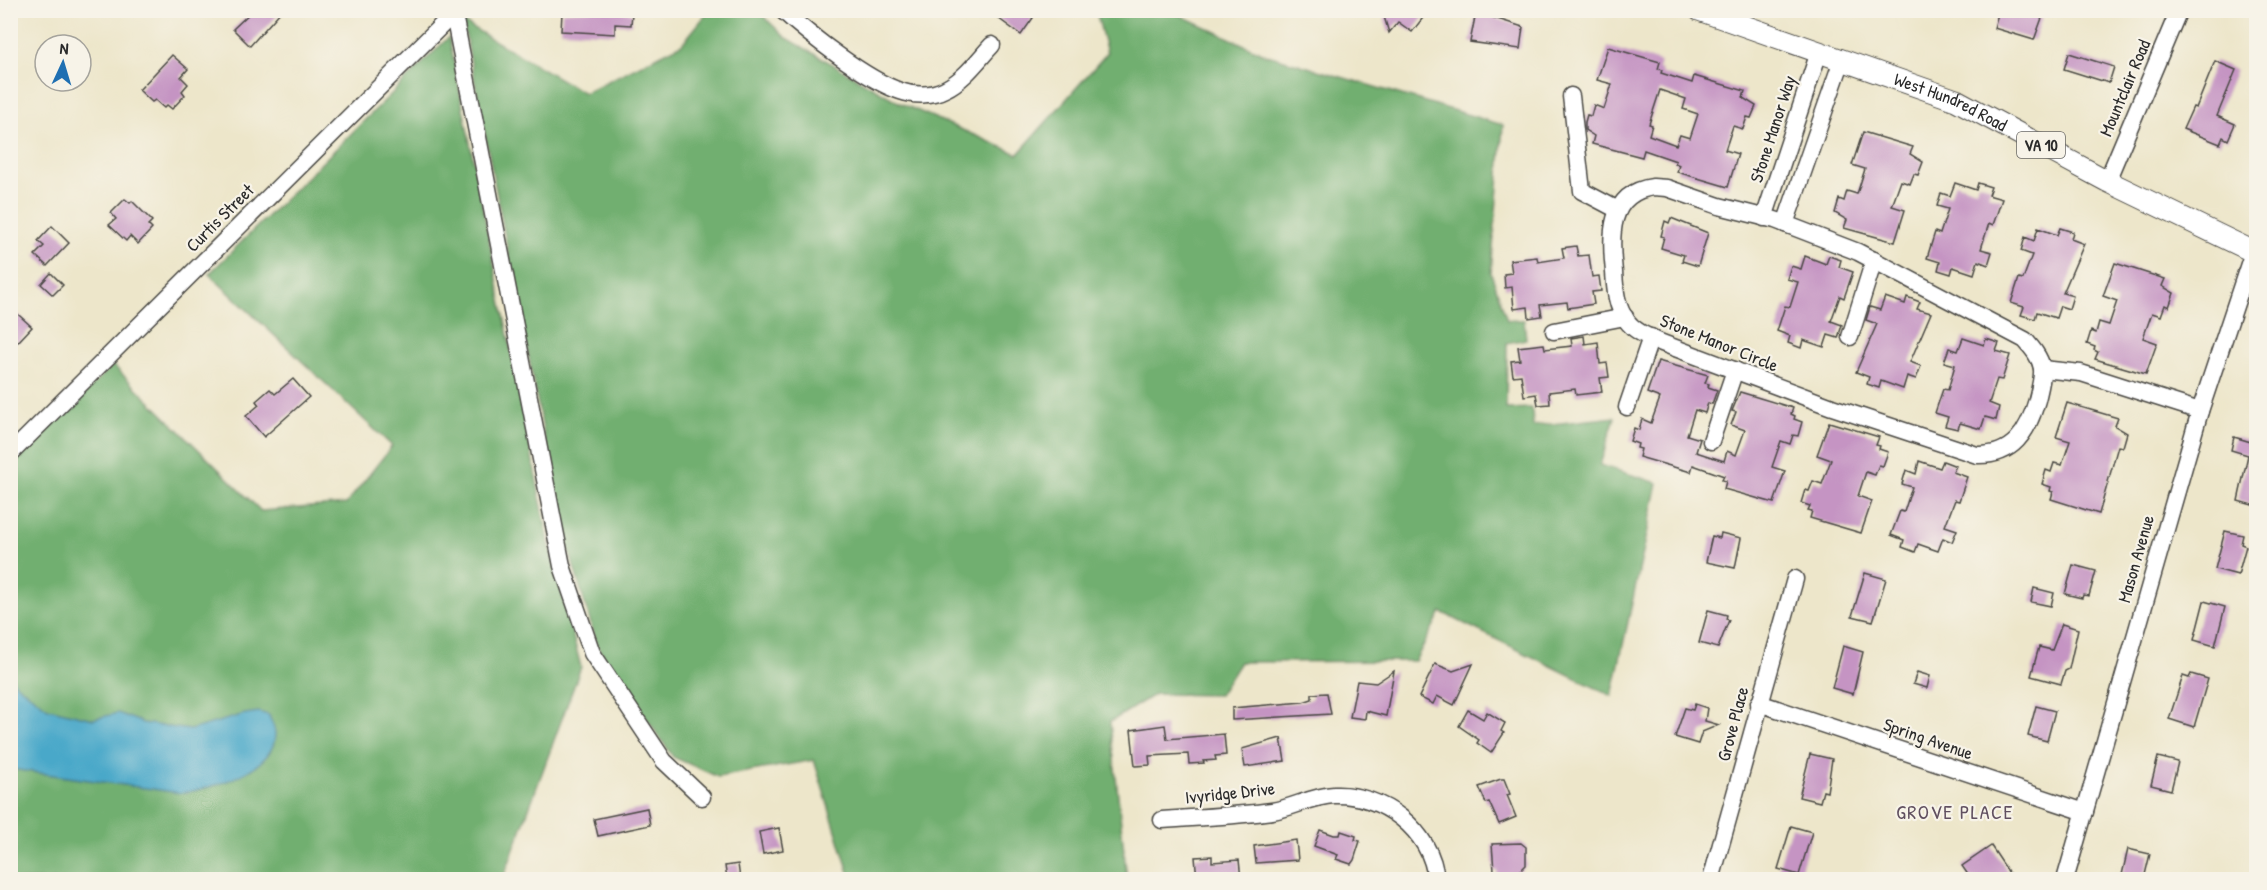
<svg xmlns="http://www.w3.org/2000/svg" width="2267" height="890" viewBox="0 0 2267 890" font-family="'Patrick Hand',sans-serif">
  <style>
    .forest { fill: #71af70; stroke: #4e6d4e; stroke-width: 1.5 }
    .water { fill: #4aa8c9; stroke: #3a6a7a; stroke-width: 1.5 }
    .building { fill: #c594c3; fill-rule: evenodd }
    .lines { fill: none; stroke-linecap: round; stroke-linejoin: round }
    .minor-casing { stroke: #484743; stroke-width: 19 }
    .major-casing { stroke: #484743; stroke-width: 23 }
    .minor { stroke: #fff; stroke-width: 16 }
    .major { stroke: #fff; stroke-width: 21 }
    .labels { text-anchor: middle; stroke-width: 4.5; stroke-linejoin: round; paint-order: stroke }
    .shield { fill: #f7f3e8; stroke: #686764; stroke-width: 1.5 }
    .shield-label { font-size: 16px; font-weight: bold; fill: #2b2b2b }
    .street-label { font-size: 18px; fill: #2b2b2b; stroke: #f7f3e8 }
    .neighbourhood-label { font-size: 20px; letter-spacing: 1.5px; fill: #615060; stroke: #f7f3e8 }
  </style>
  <rect width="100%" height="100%" fill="#f7f3e8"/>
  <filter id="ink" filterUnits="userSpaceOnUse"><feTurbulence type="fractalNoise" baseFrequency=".0167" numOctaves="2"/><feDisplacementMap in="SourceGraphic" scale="12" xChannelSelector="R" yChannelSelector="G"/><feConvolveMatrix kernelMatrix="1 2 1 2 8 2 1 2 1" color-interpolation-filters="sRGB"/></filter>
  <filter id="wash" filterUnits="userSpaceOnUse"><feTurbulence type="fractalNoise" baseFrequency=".008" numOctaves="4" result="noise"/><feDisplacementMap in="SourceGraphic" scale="24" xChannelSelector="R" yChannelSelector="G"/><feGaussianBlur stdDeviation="1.35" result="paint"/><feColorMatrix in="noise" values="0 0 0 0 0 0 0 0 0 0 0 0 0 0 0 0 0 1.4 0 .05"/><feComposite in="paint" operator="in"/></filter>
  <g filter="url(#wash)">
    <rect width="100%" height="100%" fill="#ede6ca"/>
    <g class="forest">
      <polygon points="709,11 758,11 785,37 900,103 1018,154 1107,53 1096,11 1171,11 1264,54 1503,125 1491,273 1507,320 1524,320 1526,339 1507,343 1506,409 1532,408 1533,426 1615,417 1600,465 1658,483 1612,696 1441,612 1415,661 1240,662 1219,695 1155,694 1110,722 1127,879 851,879 814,760 718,777 673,757 598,648 562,527 463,22 584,93 682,44"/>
      <polygon points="449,37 549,543 581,667 503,879 200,880 132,875 119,880 11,880 11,466 113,365 261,511 346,504 392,446 209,274"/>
    </g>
    <path class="water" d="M 10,675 L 16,684 L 48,708 L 93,719 L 118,713 L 143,723 L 190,730 L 245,714 L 258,712 L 269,715 C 270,720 275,727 275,733 C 277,770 209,790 180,793 L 11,769 Z"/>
    <g id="blocks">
      <g class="building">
        <polygon points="253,10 282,10 250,46 233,29"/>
        <polygon points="595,10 632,13 631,25 615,24 615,34 561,31 562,12"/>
        <polygon points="987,10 1023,10 1033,18 1021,35"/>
        <polygon points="1382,10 1429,10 1412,32 1398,22 1389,33"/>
        <polygon points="1999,10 2020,10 2042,18 2034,40 1994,28"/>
        <polygon points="1488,16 1523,27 1520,49 1470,42 1475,17"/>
        <path d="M 1608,47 L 1660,62 L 1658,69 L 1662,70 L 1661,73 L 1692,83 L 1694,76 L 1745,91 L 1743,98 L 1756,106 L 1751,118 L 1747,117 L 1743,129 L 1733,126 L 1725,150 L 1738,154 L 1728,187 L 1677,172 L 1679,165 L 1675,163 L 1676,161 L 1644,150 L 1642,157 L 1592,144 L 1594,136 L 1585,130 L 1585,122 L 1587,115 L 1591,116 L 1594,105 L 1604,109 L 1612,84 L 1597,80 ZM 1660,90 L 1686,99 L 1683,109 L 1698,114 L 1690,138 L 1680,135 L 1676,145 L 1649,135 L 1652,125 L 1649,124 Z"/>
        <polygon points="2069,53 2114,67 2109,83 2064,69"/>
        <polygon points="172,55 188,69 181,77 188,84 182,91 185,95 172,109 167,105 164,108 155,100 152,102 139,90"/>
        <polygon points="2215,61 2236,70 2217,116 2235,124 2228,140 2223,137 2220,144 2183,129 2193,107 2196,108"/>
        <polygon points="1863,132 1913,147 1910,154 1923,162 1918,175 1914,174 1910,184 1901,181 1892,206 1905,210 1895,242 1844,228 1847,220 1835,213 1839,199 1844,201 1847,191 1857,194 1865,169 1852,165"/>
        <polygon points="1955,183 1976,190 1978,183 1991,187 1988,195 2002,199 1993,225 1989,223 1981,249 1992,252 1988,265 1978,261 1974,274 1953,267 1951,274 1938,270 1940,262 1927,258 1935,232 1940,234 1948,209 1937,206 1941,193 1950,196"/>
        <polygon points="125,199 130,203 132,201 152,221 148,225 152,229 138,244 130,236 126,241 109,225 116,219 111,213"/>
        <polygon points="1671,218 1708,233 1698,266 1682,261 1684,255 1661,248 1664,237 1661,236 1665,221 1669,223"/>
        <polygon points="52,226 69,243 47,266 35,255 44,246 38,241"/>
        <polygon points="2038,228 2057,235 2060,228 2073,232 2071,239 2084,244 2063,293 2073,296 2069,309 2060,306 2056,318 2037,312 2035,319 2021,315 2024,307 2011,303 2019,278 2023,279 2032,255 2021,251 2025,237 2034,241"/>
        <polygon points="1576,246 1578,256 1589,255 1592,277 1599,276 1601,291 1592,292 1594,304 1568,308 1567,302 1540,305 1542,316 1529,318 1528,307 1514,309 1512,287 1505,288 1504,274 1512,273 1510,260 1537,257 1538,262 1564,258 1562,248"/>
        <polygon points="1805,256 1826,264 1829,256 1841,260 1839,267 1853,272 1844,298 1840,296 1831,321 1842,325 1838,338 1828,335 1824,347 1803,340 1801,348 1788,343 1790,336 1777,331 1785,306 1790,307 1798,282 1787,279 1791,266 1801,269"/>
        <polygon points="2115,263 2165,279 2162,286 2174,293 2169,307 2165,305 2161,316 2152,313 2143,338 2157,343 2146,374 2095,359 2098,352 2094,350 2095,347 2087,344 2091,331 2096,333 2099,322 2109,325 2117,301 2103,296"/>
        <polygon points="51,273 63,285 53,295 41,284"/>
        <polygon points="1885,297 1905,304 1907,297 1920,302 1917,309 1931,313 1910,362 1921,366 1916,379 1907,376 1903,389 1881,381 1879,388 1867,384 1869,377 1856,372 1877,324 1866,320 1870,307 1880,310"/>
        <polygon points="10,307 32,327 18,342 10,335"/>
        <polygon points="1584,336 1585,344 1598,342 1600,364 1607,363 1609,377 1600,378 1602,392 1576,395 1575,389 1549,392 1550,404 1538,405 1536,394 1524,396 1521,375 1513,376 1511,361 1520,360 1518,347 1544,344 1545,349 1572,346 1571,338"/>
        <polygon points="1963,338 1984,345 1986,339 1999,343 1996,351 2010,355 2002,380 1997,379 1989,403 1999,407 1996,420 1985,417 1981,429 1960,423 1958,429 1945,426 1948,417 1935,413 1943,389 1948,390 1955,365 1944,362 1949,348 1958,351"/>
        <polygon points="1658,361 1708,375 1705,383 1709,384 1708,387 1717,390 1712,404 1708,403 1705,413 1695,410 1687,435 1700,439 1696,452 1724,461 1727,451 1736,455 1745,430 1731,425 1736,412 1732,411 1740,392 1793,408 1791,414 1795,416 1794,419 1802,422 1798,436 1793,435 1790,444 1781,441 1772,467 1785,471 1774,503 1724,489 1726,481 1722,480 1724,476 1693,465 1691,472 1639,457 1641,449 1637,448 1638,444 1630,441 1634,428 1639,430 1642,419 1651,423 1660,398 1647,393"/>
        <polygon points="293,379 309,397 264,437 246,416 259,405 256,401 270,389 275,394"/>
        <polygon points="2067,403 2118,418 2115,426 2127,433 2123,447 2118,446 2099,514 2051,499 2053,492 2050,491 2051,487 2042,484 2046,470 2051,472 2054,463 2062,465 2070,441 2056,437"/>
        <polygon points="1829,422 1879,437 1876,445 1880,446 1879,449 1888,452 1883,466 1879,465 1875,475 1866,472 1858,496 1872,501 1861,533 1810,518 1812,511 1808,510 1810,506 1801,503 1805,490 1809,491 1813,481 1822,484 1831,460 1817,455"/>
        <polygon points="2234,437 2251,442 2252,440 2256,440 2256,506 2238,501 2248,455 2231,450"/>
        <polygon points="1919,461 1940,468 1943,461 1956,466 1953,472 1967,477 1959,501 1955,500 1945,526 1957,530 1952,542 1943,538 1938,551 1918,544 1915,552 1902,547 1904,540 1891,535 1900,511 1904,512 1912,487 1902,484 1906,470 1916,474"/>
        <polygon points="2225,531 2243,535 2241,544 2246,546 2238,575 2215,569"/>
        <polygon points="1721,533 1741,538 1735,568 1706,562 1712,536 1720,538"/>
        <polygon points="2073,565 2096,571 2089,596 2083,595 2082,598 2065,594"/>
        <polygon points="1865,573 1886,579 1873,621 1852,616"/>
        <polygon points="2034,588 2054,593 2051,606 2031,602"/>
        <polygon points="2204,601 2225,607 2215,646 2194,640"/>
        <polygon points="1708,610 1727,615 1726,619 1729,620 1718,648 1699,643"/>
        <polygon points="2062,624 2078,629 2069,669 2065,671 2061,684 2031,676 2039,647 2052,650"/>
        <polygon points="1843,646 1863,652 1853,694 1832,688"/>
        <polygon points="1435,664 1453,671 1473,664 1454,705 1437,696 1433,704 1419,697"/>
        <polygon points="1394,671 1386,716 1366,711 1365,719 1350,717 1357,681 1376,683"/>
        <polygon points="1917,672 1930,676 1927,688 1913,684"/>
        <polygon points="2191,674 2208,679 2194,727 2169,719 2183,676 2189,678"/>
        <polygon points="1327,693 1331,714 1232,720 1232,708 1303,702 1312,699 1312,694"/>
        <polygon points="1695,704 1707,708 1705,721 1719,725 1702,732 1698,744 1675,737 1685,708 1693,710"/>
        <polygon points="2036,706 2055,711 2047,741 2028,736"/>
        <polygon points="1468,710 1483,719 1487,712 1505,723 1501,731 1504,733 1491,753 1477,743 1479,740 1459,726"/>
        <polygon points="1165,725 1167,739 1224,734 1226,755 1215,756 1216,760 1203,761 1204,763 1189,764 1188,754 1149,756 1150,765 1135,766 1131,730"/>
        <polygon points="1281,738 1285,761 1245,767 1242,749"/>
        <polygon points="1810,754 1832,759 1827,792 1823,791 1820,802 1799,797"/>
        <polygon points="2158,757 2178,762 2171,790 2151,785"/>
        <polygon points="1501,779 1504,779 1510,794 1507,795 1516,817 1499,824 1489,802 1486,803 1479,787"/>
        <polygon points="647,808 650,825 598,836 594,819"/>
        <polygon points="1791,826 1812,832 1799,875 1778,869"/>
        <polygon points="779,828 783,850 763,854 759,832"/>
        <polygon points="1320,830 1334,835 1340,835 1341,831 1356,836 1355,840 1360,841 1354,860 1351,864 1336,859 1338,855 1314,846"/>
        <polygon points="1296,840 1298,860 1256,863 1254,846"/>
        <polygon points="1521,843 1526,847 1526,865 1519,872 1519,879 1498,879 1497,871 1494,871 1492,844"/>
        <polygon points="1991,846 2013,879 1971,879 1962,866"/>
        <polygon points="2128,849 2150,854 2144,879 2121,879"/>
        <polygon points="1212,856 1212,862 1239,860 1241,879 1197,879 1195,857"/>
        <polygon points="738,864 740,879 727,879 725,866"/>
      </g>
    </g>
  </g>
  <g filter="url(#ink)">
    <use href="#blocks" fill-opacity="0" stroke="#484743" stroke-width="1.5"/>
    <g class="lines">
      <defs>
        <g id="minor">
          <polyline points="453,10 562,566 592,653 664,761 702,797"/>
          <path d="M 782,10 C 809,35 867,80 900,91 C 914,96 932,96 945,89 C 964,80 978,60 992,45"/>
          <polyline points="1571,96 1582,191 1618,210"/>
          <polyline points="2107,181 2179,10"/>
          <path d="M 1653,187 L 1667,188 L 1719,206 L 1775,220 L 1858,252 L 2025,340 C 2032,348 2040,357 2042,368 C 2043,378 2039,391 2037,400 C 2028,432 2013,456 1977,455 L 1832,407 L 1662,343 C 1649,337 1635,332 1627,321 C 1616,307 1615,288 1614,272 C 1610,237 1608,193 1653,187 Z"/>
          <polyline points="1764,218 1819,52"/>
          <polyline points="1785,224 1842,60"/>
          <polyline points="1554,331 1625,317"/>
          <polyline points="1850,337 1874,260"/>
          <polyline points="2042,369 2081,373 2200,411"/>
          <polyline points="1627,407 1651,337"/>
          <polyline points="1711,441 1735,370"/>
          <polyline points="10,454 457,10"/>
          <polyline points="1759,703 2085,812"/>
          <path d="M 1162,820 C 1199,817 1236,816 1272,811 C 1293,808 1312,796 1334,795 C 1382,793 1432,830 1436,880"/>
          <polyline points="1711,880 1795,579"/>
          <polyline points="2065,880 2200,411 2253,252"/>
        </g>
        <g id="major">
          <path id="s1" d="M 1699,10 L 1956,100 L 2107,181 L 2256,253"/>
        </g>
      </defs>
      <use href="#minor" class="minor-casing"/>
      <use href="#major" class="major-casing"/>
      <use href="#minor" class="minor"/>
      <use href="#major" class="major"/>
    </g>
  </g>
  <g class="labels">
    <rect class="shield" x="2017" y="132" width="48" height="26" rx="4.5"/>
    <g class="shield-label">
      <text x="2041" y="151">VA 10</text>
    </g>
    <g class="street-label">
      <text transform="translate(2125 88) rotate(-67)" y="6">Mountclair Road</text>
      <text dy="6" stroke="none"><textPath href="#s1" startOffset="268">West Hundred Road</textPath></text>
      <text transform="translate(1773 129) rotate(-72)" y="6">Stone Manor Way</text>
      <text transform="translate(220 218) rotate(-45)" y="6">Curtis Street</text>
      <text transform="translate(1719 343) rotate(22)" y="6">Stone Manor Circle</text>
      <text transform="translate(2136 559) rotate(-74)" y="6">Mason Avenue</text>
      <text transform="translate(1733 724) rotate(-75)" y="6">Grove Place</text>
      <text transform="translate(1928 739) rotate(19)" y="6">Spring Avenue</text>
      <text transform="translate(1230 793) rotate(-6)" y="6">Ivyridge Drive</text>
    </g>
    <g class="neighbourhood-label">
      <text x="1955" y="819">GROVE PLACE</text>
    </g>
  </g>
  <rect width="2267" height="890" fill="none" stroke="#f7f3e8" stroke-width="36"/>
  <g transform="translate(63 63) rotate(4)"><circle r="28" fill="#f7f3e8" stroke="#a5a39c" stroke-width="1.5"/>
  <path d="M0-4.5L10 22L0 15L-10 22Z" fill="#1f6fb2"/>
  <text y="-9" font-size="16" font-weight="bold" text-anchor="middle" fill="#2b2b2b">N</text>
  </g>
</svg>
